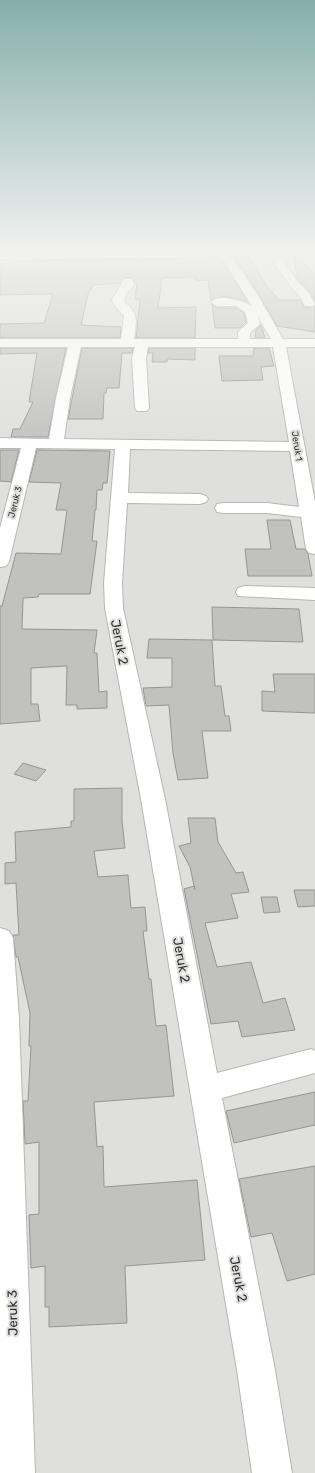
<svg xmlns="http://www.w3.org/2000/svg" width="315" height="1473" viewBox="0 0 315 1473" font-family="Rubik,sans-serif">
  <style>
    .building { fill: #c1c2bf; stroke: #959693 }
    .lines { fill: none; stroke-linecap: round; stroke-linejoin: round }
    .minor-casing { stroke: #b6b7b4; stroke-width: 2 }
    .minor { fill: #fff; fill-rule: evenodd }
    .labels { text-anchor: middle; stroke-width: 4; stroke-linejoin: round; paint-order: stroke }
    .far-street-label { font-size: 9px; fill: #303130; stroke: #dfe0dd }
    .near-street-label { font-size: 13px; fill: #303130; stroke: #dfe0dd }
  </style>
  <rect width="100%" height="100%" fill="#dfe0dd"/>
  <g class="building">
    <polygon points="292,249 315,276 315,301 309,291 298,279"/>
    <polygon points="249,256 265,284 279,300 300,300 305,308 315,306 315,332 277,326 258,293 234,257"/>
    <polygon points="220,258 248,302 225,296 211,300 208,280 196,281 195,277 162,278 158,308 196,307 195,338 136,338 140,300 135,299 137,283 135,283 132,278 124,278 120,283 93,285 91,290 89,290 81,325 121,327 120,338 0,338 0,324 44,323 53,294 0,295 0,264 12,263 12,261"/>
    <polygon points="212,304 217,308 236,308 244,313 246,322 240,328 215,328"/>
    <polygon points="261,325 265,338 255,338 256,330"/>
    <polygon points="0,348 66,348 48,437 11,437 13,429 20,429 33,402 29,402 37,353 0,354"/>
    <polygon points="82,348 133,348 132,353 122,353 119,388 107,388 106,393 104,393 103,419 68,419"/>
    <polygon points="149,348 195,348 195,360 167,359 167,362 152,362 153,353 148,353"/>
    <polygon points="254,348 269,348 274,366 261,367 263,380 222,381 219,356 253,356"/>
    <polygon points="0,450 19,450 11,482 0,481"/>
    <polygon points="37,450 110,451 107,483 103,483 102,490 97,490 96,510 95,510 92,541 97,541 90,594 39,594 38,597 23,598 22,629 97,630 94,653 97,653 99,692 107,691 107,708 77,709 77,705 66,705 67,666 31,668 31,704 38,704 40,721 0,724 0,606 2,606 16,553 61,554 67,510 56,510 61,483 29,482"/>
    <polygon points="267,520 290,520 296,549 305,549 308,554 312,576 248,576 245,549 271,549"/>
    <polygon points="212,607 299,609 303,642 213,640"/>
    <polygon points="149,639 212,640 215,686 221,686 225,716 229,716 231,731 202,731 208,778 178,780 173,753 169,705 146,706 143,688 172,687 172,658 147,658"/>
    <polygon points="273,674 315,674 315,713 262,711 262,691 275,692"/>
    <polygon points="23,763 46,770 36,781 14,774"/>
    <polygon points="122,788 122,821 125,848 94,851 98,877 128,875 131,908 145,907 147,931 143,931 149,979 151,979 156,1026 166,1025 174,1096 94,1102 97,1147 103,1146 104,1187 197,1180 205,1260 125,1266 127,1323 49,1327 49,1307 45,1307 45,1266 31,1268 29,1215 39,1214 39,1142 25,1144 23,1101 28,1101 31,1046 29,1046 30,1013 18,957 16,957 13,935 19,935 16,883 5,884 5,863 16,862 15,832 71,827 71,821 74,821 74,789"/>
    <polygon points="188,818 215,818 218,842 236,873 243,872 249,892 231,894 238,918 205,923 217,967 251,962 263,1003 285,998 295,1030 242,1037 238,1021 211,1024 184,889 194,886 195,890 190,867 179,846 191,843"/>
    <polygon points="294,890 315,890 315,906 298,907"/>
    <polygon points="261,897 277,897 280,912 264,913"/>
    <polygon points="315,1092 315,1125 234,1143 226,1111"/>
    <polygon points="315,1166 315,1274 287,1281 272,1233 251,1237 239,1179"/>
  </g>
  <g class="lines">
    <defs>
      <g id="minor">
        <path d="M 216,249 L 275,249 L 298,282 L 308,292 L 315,304 L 313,306 L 305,306 L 299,295 L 290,286 L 267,252 L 231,256 L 257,294 L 283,339 L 315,339 L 315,347 L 286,347 L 315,502 L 315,554 L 309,553 L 306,549 L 301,517 L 267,513 L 223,513 L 217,512 L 215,508 L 217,504 L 223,503 L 267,503 L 299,507 L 290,451 L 130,449 L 128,493 L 200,494 L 206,496 L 208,499 L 206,502 L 200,504 L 127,503 L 122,583 L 123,608 L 165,799 L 217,1073 L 311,1049 L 315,1051 L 315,1073 L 222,1098 L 275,1370 L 292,1473 L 252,1473 L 237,1370 L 141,799 L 105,608 L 104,583 L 115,449 L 36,448 L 9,562 L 6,566 L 0,567 L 0,528 L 21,448 L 0,448 L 0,438 L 49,439 L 56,398 L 68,347 L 0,347 L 0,339 L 121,339 L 124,316 L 114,305 L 112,300 L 124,279 L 132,279 L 134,285 L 126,294 L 124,302 C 140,314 136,321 134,339 L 238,339 L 238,332 L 248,323 L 245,312 L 236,306 L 217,306 L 211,302 C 218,293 244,301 252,306 L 221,256 L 0,260 L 0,254 ZM 258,317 L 271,339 L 250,339 L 250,333 L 260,324 ZM 81,347 L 135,347 L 132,358 L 135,408 L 137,411 L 147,411 L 149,408 L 146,358 L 148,347 L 273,347 L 289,442 L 64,439 L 70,398 Z"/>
        <polygon points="245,586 315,588 315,600 238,596 236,592 238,588"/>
        <polygon points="0,928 9,931 13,938 19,1018 35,1473 0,1473"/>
      </g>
    </defs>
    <use href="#minor" class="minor-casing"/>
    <use href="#minor" class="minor"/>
  </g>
  <linearGradient id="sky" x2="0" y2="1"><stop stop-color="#85afac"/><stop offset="0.55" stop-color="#f1f1f0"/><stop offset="1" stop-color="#f1f1f0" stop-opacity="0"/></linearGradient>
  <rect width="315" height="455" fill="url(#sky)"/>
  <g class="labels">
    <g class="far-street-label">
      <text transform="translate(297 446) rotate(81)" y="3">Jeruk 1</text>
      <text transform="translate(15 502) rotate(-76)" y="3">Jeruk 3</text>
    </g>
    <g class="near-street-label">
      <text transform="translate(120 642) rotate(79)" y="5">Jeruk 2</text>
      <text transform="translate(182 960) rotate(80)" y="5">Jeruk 2</text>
      <text transform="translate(239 1279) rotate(79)" y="5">Jeruk 2</text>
      <text transform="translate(12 1313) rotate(-91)" y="5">Jeruk 3</text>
    </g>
  </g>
</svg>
